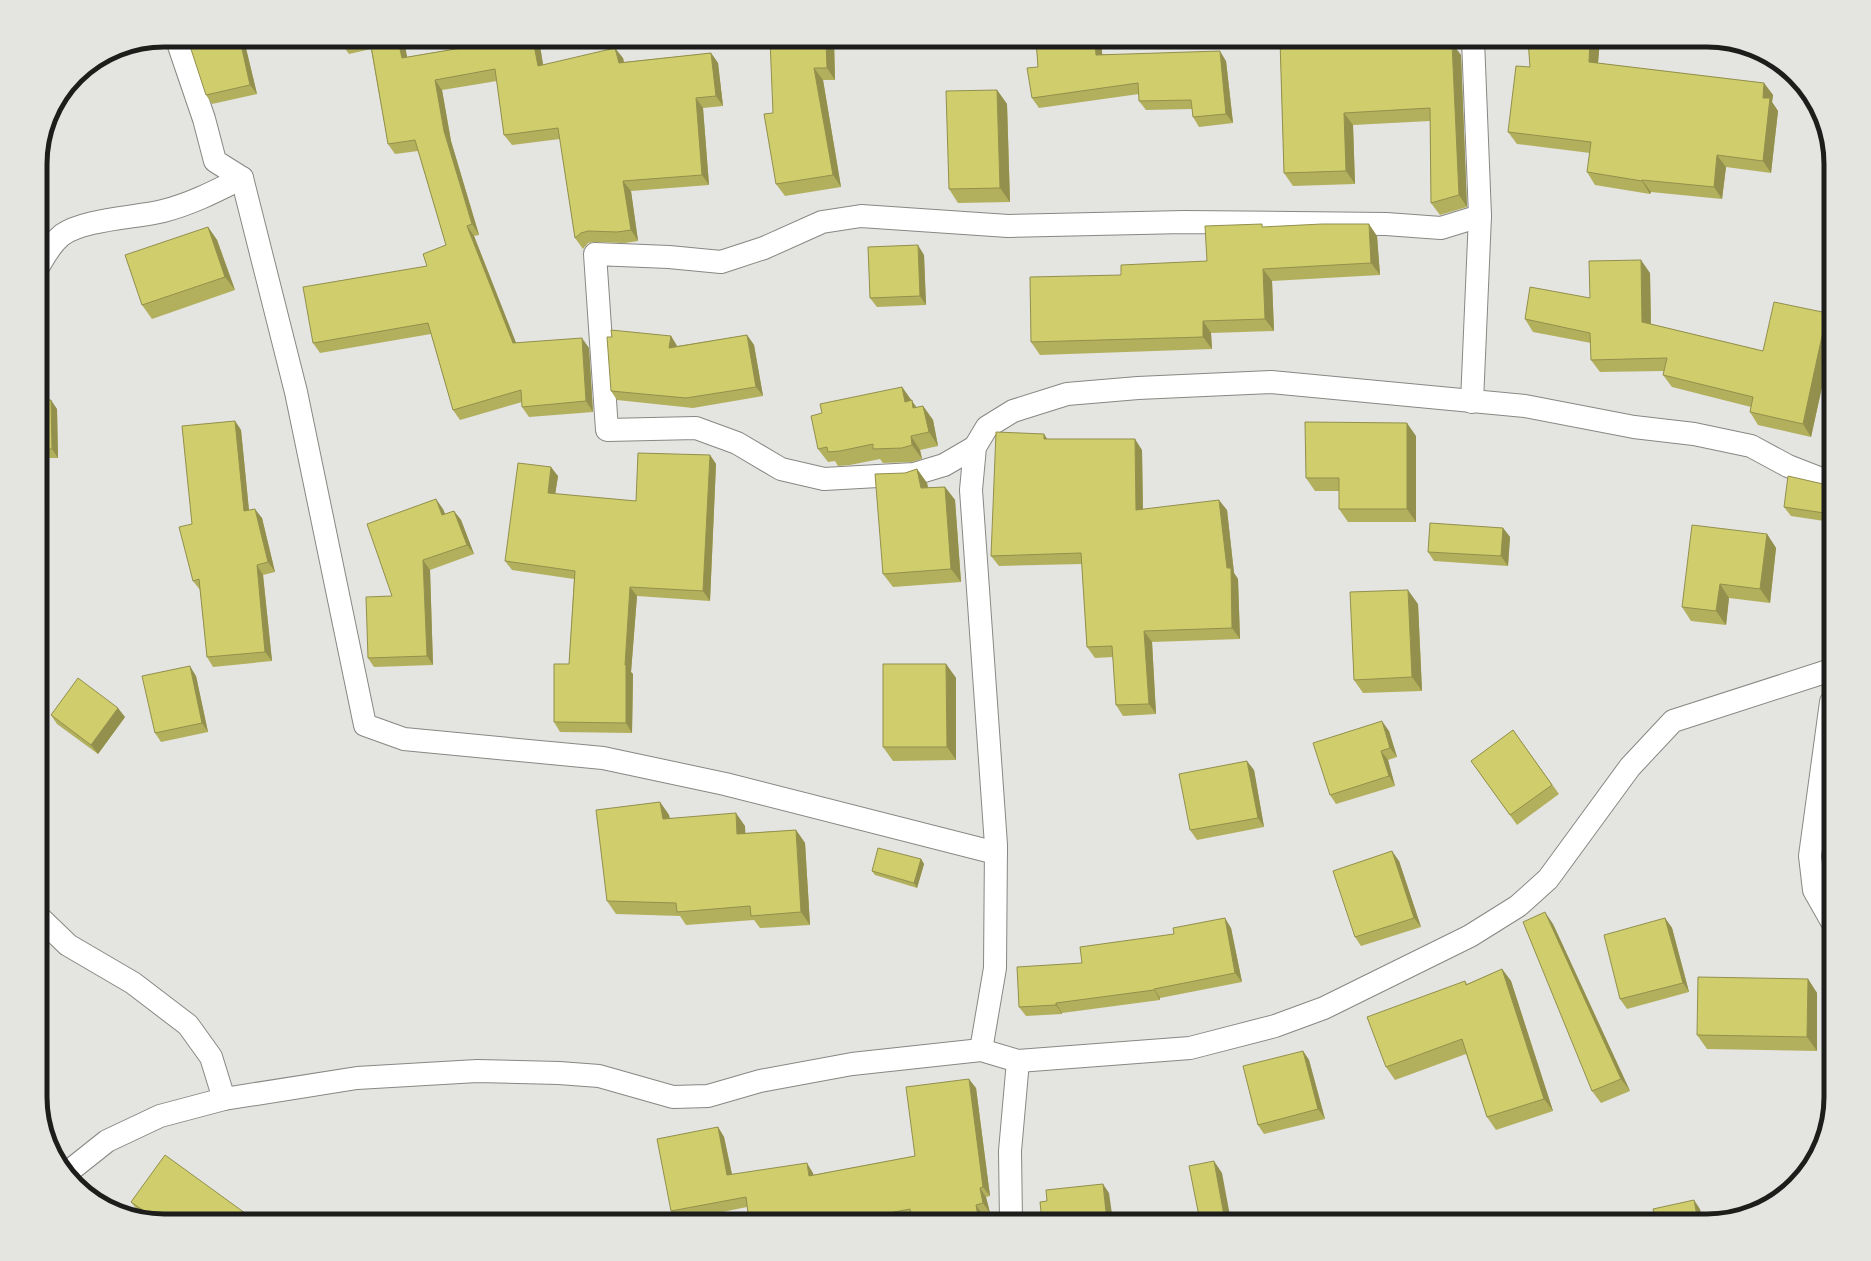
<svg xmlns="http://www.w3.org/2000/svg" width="1871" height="1261" viewBox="0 0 1871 1261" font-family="'Nunito Sans',sans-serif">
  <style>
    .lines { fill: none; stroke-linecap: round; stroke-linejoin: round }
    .minor-casing { stroke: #878784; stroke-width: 24 }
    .minor { stroke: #fff; stroke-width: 22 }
    .wall { fill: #b3b05d }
    .shaded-wall { fill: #92904c }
    .building { fill: #d0cd6c; stroke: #92904c }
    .rim { fill: none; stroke: #1d1d1c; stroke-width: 5 }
  </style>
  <rect width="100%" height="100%" fill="#e4e4e1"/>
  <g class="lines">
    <defs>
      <g id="minor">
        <polyline points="177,40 204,119 215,161 242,178 296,392 365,725 404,739 603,758 725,784 996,853"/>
        <path d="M 40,264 C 46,253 52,243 62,235 C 84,219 135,218 163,211 C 191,204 216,191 242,178"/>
        <polyline points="1472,402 1480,216 1473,40"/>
        <polyline points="975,447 944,465 914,474 824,479 781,469 737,443 696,428 607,430 595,254 669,257 721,262 764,248 822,222 861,216 1008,226 1184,222 1386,224 1441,228 1480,216"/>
        <polyline points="1831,702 1810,856 1814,890 1831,920"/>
        <polyline points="40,918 68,945 133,983 188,1025 211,1057 224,1099"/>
        <polyline points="981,1050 995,968 996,845 971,490 975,447 987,427 1013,411 1067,394 1138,388 1271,382 1525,406 1634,427 1694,434 1751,446 1788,466 1824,480 1831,481"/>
        <polyline points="68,1172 107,1141 160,1116 224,1099 357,1078 477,1071 559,1073 599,1076 673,1097 708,1096 760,1081 852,1064 981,1050 1018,1061 1190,1048 1275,1026 1324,1008 1470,936 1518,906 1548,879 1630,767 1673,721 1831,670"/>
        <polyline points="1011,1221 1010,1151 1018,1061"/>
      </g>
    </defs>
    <use href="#minor" class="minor-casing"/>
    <use href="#minor" class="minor"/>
  </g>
  <g class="wall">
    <polygon points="244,40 257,94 212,104 206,95"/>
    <polygon points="341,40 404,40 407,57 473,46 472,40 539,40 543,65 623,58 624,62 711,53 718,63 723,106 703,108 709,185 631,191 638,241 625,243 595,242 588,243 583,249 575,238 560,139 512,145 504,135 497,81 442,90 451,141 479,235 474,236 516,343 589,348 593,412 529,417 522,407 522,402 460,420 453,410 431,334 320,353 313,343 427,266 446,245 418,151 395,154 388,144 371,49 349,54 341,43"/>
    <polygon points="834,40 835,80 823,80 841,187 785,196 776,184 773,113"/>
    <polygon points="1036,40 1101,40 1102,54 1226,61 1233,123 1199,127 1193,117 1192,109 1146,110 1139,101 1139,94 1039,108 1032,98 1038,67"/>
    <polygon points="1215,40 1430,40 1430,44 1461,55 1467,207 1440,215 1431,203 1430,121 1353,125 1355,184 1293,186 1284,173 1280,40 1215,41"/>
    <polygon points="1600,40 1598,63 1764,83 1773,95 1772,102 1778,111 1771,173 1726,167 1722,199 1651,192 1650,194 1595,185 1587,172 1590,153 1517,144 1508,132 1530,67"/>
    <polygon points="1603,40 1707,40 1736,45"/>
    <polygon points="997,90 1007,104 1010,202 958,203 949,189"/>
    <polygon points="208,227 217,240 235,290 152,319 142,305"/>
    <polygon points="1264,227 1377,236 1380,275 1272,281 1274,331 1211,333 1212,349 1040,355 1031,342 1121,275 1207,261"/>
    <polygon points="924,255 926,305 877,307 870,298"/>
    <polygon points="1650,273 1651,324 1763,351 1827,313 1831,320 1831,346 1811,437 1758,425 1750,412 1751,407 1672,387 1663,375 1664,371 1600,372 1591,360 1591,343 1533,332 1525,319 1590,298"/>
    <polygon points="747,335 754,345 763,396 693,408 617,400 611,391 671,336 677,346"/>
    <polygon points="902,387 917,408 923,406 933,420 938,446 920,450 922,459 912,462 883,463 880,459 850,465 838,466 835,461 828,462 818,449 822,413"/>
    <polygon points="40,400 57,409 58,458 40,458"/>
    <polygon points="235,421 241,430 249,510 262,518 275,572 263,575 272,661 213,667 207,657 200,590 193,581"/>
    <polygon points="1416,436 1416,522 1348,522 1339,509 1339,491 1315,491 1306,478"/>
    <polygon points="1047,439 1142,450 1143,509 1227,510 1234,573 1238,579 1240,639 1152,642 1156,714 1123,716 1116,705 1113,657 1095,658 1087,647 1082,564 999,566 991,556"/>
    <polygon points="710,455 716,464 710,601 637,596 631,672 633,674 632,733 560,732 554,722 569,664 574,579 512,570 505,561 558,476 555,494 636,501"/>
    <polygon points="917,469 927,483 928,488 945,487 955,500 961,582 893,587 883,574 905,473"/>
    <polygon points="1831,482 1831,522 1791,516 1784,507 1823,484"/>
    <polygon points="443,509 445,514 454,511 461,520 474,554 430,570 433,665 374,667 368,658 392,596"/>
    <polygon points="1503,528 1510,537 1508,566 1434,561 1428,552"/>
    <polygon points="1767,534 1776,548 1770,603 1729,598 1726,625 1691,621 1682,607"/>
    <polygon points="1418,604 1422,691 1363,693 1354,680"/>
    <polygon points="946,664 956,678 956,760 893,761 883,747"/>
    <polygon points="196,676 208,732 161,742 155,733"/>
    <polygon points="51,715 125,717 98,754 57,724"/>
    <polygon points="1513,730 1559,794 1517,825 1471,761"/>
    <polygon points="1389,731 1397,757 1388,760 1395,786 1336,804 1330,795"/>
    <polygon points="1254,770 1264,827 1197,840 1190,830"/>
    <polygon points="660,802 669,815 670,818 745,826 745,833 796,830 805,843 810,925 760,928 754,920 686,925 680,916 616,914 607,901"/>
    <polygon points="921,859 924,864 917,888 875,875 872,871"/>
    <polygon points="1399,861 1421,927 1361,946 1355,937"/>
    <polygon points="1665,918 1672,928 1689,992 1627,1009 1620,999"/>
    <polygon points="1553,924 1630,1091 1601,1103 1592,1091"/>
    <polygon points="1231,928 1242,982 1160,998 1160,1000 1062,1013 1062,1014 1026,1016 1019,1007 1082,963"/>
    <polygon points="1502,969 1511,981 1553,1111 1496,1130 1487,1117 1466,1054 1395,1080 1386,1067 1465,981 1467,984"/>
    <polygon points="1808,979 1817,993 1817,1051 1707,1049 1697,1035"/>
    <polygon points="1303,1051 1309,1060 1325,1119 1264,1134 1258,1125"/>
    <polygon points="976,1088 990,1196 986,1197 990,1213 982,1214 984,1221 913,1221 912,1220 904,1221 749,1221 747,1207 678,1221 671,1211 718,1127 724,1137 732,1174 813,1173 813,1175 915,1156"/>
    <polygon points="131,1202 164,1221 144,1218 141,1215"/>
  </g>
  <g class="shaded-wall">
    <polygon points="240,40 244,40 257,94 250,85"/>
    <polygon points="398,40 404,40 409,68 402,58"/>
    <polygon points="533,40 539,40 545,76 538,66"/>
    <polygon points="826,40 834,40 835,80 827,68"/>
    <polygon points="1095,40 1101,40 1103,64 1096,55"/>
    <polygon points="1423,40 1430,40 1432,56 1424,44"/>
    <polygon points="1590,40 1600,40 1597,74 1589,62"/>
    <polygon points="1452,43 1461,55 1467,207 1459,195"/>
    <polygon points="615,48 623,58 626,73 619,63"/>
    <polygon points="1220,51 1226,61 1233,123 1226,114"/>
    <polygon points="711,53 718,63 723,106 716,96"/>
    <polygon points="814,68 823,80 841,187 833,175"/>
    <polygon points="435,80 442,90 451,141 479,235 472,224 444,131"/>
    <polygon points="1764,83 1773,95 1772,102 1778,111 1771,173 1763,161 1763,98"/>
    <polygon points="997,90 1007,104 1010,202 1000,188"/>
    <polygon points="696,98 703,108 709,185 702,175"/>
    <polygon points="1344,113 1353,125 1355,184 1346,171"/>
    <polygon points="1717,155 1726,167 1722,199 1714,187"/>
    <polygon points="1642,180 1651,192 1650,194 1642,181"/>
    <polygon points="623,181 631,191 638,241 631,230"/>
    <polygon points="1369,224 1377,236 1380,275 1371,263"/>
    <polygon points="467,226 474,236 520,353 513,343"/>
    <polygon points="208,227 217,240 235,290 225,277"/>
    <polygon points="918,245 924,255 926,305 920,296"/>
    <polygon points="1641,260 1650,273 1651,335 1642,322"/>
    <polygon points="1263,269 1272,281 1274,331 1265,319"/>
    <polygon points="1827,313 1831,320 1831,346 1811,437 1803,424"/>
    <polygon points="1203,321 1211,333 1212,349 1203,337"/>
    <polygon points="747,335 754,345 763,396 756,387"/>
    <polygon points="671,336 677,346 676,357 669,348"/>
    <polygon points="582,338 589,348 593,412 586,401"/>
    <polygon points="902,387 921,414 923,422 905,402"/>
    <polygon points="51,400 57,409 58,458 52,449"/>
    <polygon points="923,406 933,420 938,446 929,432"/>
    <polygon points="235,421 241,430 250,521 244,511"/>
    <polygon points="1407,423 1416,436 1416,522 1407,509"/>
    <polygon points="1044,434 1051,445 1044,439"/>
    <polygon points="911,436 920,450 922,459 912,445"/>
    <polygon points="1135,439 1142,450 1143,520 1136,510"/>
    <polygon points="710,455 716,464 710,601 703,591"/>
    <polygon points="551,467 558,476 554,502 548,493"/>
    <polygon points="917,469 927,483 931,502 921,488"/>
    <polygon points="945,487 955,500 961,582 951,569"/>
    <polygon points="436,499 443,509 449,524 442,515"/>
    <polygon points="1219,500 1227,510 1234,573 1238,579 1240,639 1232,628 1227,568"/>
    <polygon points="255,509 262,518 275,572 268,562"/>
    <polygon points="454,511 461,520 474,554 467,545"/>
    <polygon points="1503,528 1510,537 1508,566 1501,556"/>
    <polygon points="1767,534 1776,548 1770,603 1760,589"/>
    <polygon points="423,560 430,570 433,665 427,656"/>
    <polygon points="257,565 263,575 272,661 265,652"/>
    <polygon points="1720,584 1729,598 1726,625 1716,611"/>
    <polygon points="630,587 637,596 631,672 633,674 632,733 626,723 625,665"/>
    <polygon points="1408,590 1418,604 1422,691 1412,677"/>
    <polygon points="1144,631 1152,642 1156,714 1149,704"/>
    <polygon points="946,664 956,678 956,760 947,747"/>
    <polygon points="190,666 196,676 208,732 202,723"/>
    <polygon points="118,708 125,717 98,754 91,745"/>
    <polygon points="1382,721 1389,731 1397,757 1390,748"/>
    <polygon points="1381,751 1388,760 1395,786 1389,776"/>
    <polygon points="1247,761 1254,770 1264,827 1258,818"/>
    <polygon points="660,802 669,815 671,832 663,819"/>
    <polygon points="736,813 745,826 746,846 737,834"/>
    <polygon points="796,830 805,843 810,925 801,912"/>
    <polygon points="1392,851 1399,861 1421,927 1414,918"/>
    <polygon points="921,859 924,864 917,888 914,883"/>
    <polygon points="1545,912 1553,924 1630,1091 1621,1079"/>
    <polygon points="1225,918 1231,928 1242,982 1235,973"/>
    <polygon points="1665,918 1672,928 1689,992 1683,983"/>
    <polygon points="1502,969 1511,981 1553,1111 1544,1099"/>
    <polygon points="1808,979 1817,993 1817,1051 1807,1037"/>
    <polygon points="1154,989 1160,998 1160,1000 1154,990"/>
    <polygon points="1056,1003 1062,1013 1062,1014 1056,1005"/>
    <polygon points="1303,1051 1309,1060 1325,1119 1318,1109"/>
    <polygon points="969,1079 976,1088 990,1196 983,1187"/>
    <polygon points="718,1127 724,1137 734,1184 727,1175"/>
    <polygon points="1214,1161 1222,1173 1231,1221 1225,1221"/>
    <polygon points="807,1163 813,1173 815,1185 809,1176"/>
    <polygon points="1103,1184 1109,1193 1113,1221 1107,1221"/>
    <polygon points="980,1188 986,1197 990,1213 983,1203"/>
    <polygon points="1694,1200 1700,1209 1703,1221 1698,1221"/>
    <polygon points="976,1205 982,1214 984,1221 979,1221"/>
  </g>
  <g class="building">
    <polygon points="188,40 240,40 250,85 206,95"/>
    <polygon points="341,40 359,40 341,43"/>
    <polygon points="370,40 398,40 402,58 473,46 472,40 533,40 538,66 615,48 619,63 711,53 716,96 696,98 702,175 623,181 631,230 617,232 588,231 581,233 575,238 558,128 504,135 495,69 435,80 444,131 472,224 467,226 513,343 582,338 586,401 522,407 521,390 453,410 428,323 313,343 303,287 427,266 423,254 446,245 415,140 388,144"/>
    <polygon points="770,40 826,40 827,68 814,68 833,175 776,184 764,114 773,113"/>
    <polygon points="1036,40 1095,40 1096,55 1220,51 1226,114 1193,117 1191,100 1139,101 1138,83 1032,98 1027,68 1038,67"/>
    <polygon points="1280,40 1423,40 1424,44 1452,43 1459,195 1431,203 1430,108 1344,113 1346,171 1284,173"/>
    <polygon points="1528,40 1590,40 1589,62 1764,83 1763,98 1770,98 1763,161 1717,155 1714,187 1642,180 1642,181 1587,172 1591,142 1508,132 1516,66 1530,67"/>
    <polygon points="997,90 1000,188 949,189 946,91"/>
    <polygon points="1262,224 1262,227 1322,224 1369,224 1371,263 1263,269 1265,319 1203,321 1203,337 1031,342 1030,277 1121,275 1121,265 1207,261 1205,226"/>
    <polygon points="208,227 225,277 142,305 125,255"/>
    <polygon points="918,245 920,296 870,298 868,247"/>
    <polygon points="1641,260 1642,322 1763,351 1774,302 1827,313 1803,424 1750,412 1753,397 1663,375 1667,358 1591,360 1590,333 1525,319 1530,287 1590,298 1589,261"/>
    <polygon points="611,330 671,336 669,348 747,335 756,387 686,398 611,391 607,337 612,337"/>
    <polygon points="902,387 905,402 912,400 913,408 923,406 929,432 911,436 912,445 902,448 873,449 873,444 840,451 828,452 827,447 818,449 811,416 822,413 820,404"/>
    <polygon points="40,400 51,400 52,449 40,449"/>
    <polygon points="235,421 244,511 255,509 268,562 257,565 265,652 207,657 199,579 193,581 179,527 192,524 182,426"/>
    <polygon points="1305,422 1407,423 1407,509 1339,509 1339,478 1306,478"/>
    <polygon points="996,432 1044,434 1044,439 1135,439 1136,510 1219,500 1227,568 1231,568 1232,628 1144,631 1149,704 1116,705 1112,646 1087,647 1081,553 991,556"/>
    <polygon points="638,453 710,455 703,591 630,587 625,665 626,665 626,723 554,722 554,664 569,664 575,571 505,561 518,463 551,467 548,493 636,501"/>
    <polygon points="917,469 921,488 945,487 951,569 883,574 875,474 905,473"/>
    <polygon points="1788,476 1823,484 1831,482 1831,514 1784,507"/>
    <polygon points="436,499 442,515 454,511 467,545 423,560 427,656 368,658 366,597 392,596 367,524"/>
    <polygon points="1430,523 1503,528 1501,556 1428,552"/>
    <polygon points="1692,525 1767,534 1760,589 1720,584 1716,611 1682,607"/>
    <polygon points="1408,590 1412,677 1354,680 1350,592"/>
    <polygon points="883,664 946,664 947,747 883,747"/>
    <polygon points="190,666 202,723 155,733 142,676"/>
    <polygon points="78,678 118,708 91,745 51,715"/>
    <polygon points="1382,721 1390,748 1381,751 1389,776 1330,795 1313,743"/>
    <polygon points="1513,730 1552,785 1510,815 1471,761"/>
    <polygon points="1247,761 1258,818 1190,830 1179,774"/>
    <polygon points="660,802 663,819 736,813 737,834 796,830 801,912 751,916 750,906 677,912 676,903 607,901 596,810"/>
    <polygon points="878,848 921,859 914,883 872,871"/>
    <polygon points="1392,851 1414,918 1355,937 1333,871"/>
    <polygon points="1545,912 1621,1079 1592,1091 1523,922"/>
    <polygon points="1225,918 1235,973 1154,989 1154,990 1056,1003 1056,1005 1019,1007 1017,967 1082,963 1080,947 1174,934 1173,928"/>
    <polygon points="1665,918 1683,983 1620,999 1604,935"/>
    <polygon points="1502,969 1544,1099 1487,1117 1462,1039 1386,1067 1367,1017 1465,981 1466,985"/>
    <polygon points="1698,977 1808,979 1807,1037 1697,1035"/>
    <polygon points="1303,1051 1318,1109 1258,1125 1243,1066"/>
    <polygon points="969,1079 983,1187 980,1188 983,1203 976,1205 979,1221 913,1221 910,1209 846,1221 749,1221 746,1197 671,1211 657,1139 718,1127 727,1175 807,1163 809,1176 915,1156 906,1087"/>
    <polygon points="165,1155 256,1221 164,1221 157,1220 131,1202"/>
    <polygon points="1214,1161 1225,1221 1200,1221 1189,1166"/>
    <polygon points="1103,1184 1107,1221 1042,1221 1040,1202 1047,1201 1046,1190"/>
    <polygon points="1694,1200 1698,1221 1656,1221 1653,1209"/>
  </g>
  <path d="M0 0H1871V1261H0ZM164 47H1707A117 117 0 0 1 1824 164V1097A117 117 0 0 1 1707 1214H164A117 117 0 0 1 47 1097V164A117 117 0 0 1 164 47Z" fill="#e4e4e1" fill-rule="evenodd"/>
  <path class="rim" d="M164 47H1707A117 117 0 0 1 1824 164V1097A117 117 0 0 1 1707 1214H164A117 117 0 0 1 47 1097V164A117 117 0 0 1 164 47Z"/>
</svg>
